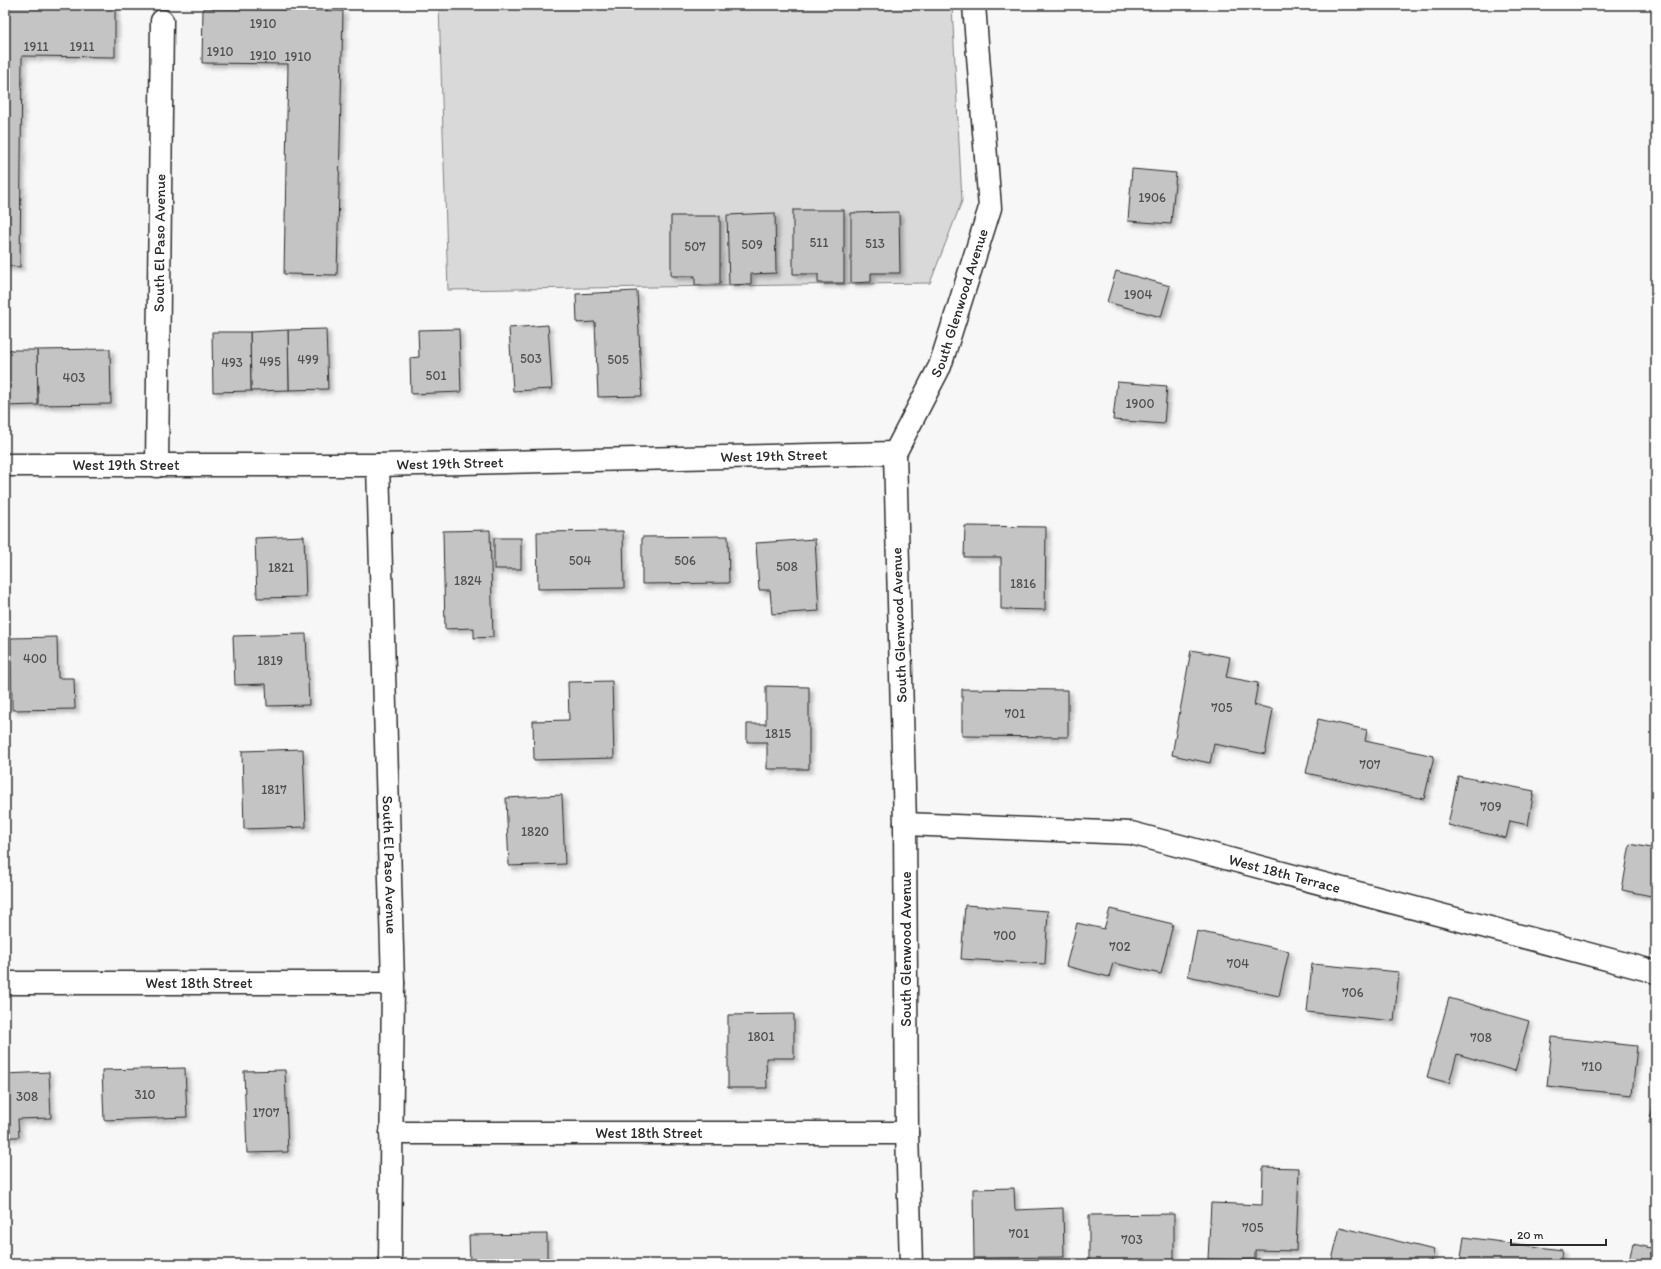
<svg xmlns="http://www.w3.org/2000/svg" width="1661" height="1269" viewBox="0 0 1661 1269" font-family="Itim,sans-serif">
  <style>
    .green { fill: #d9d9d9; stroke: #828282 }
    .building { fill: #c4c4c4; stroke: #2b2b2b; filter: url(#shadow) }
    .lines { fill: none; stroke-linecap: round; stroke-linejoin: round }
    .minor-casing { stroke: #2b2b2b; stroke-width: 25 }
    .minor { stroke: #fff; stroke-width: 22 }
    .labels { text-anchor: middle; stroke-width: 4; stroke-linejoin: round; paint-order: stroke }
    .number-label { font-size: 13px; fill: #515151 }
    .street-label { font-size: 15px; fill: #2b2b2b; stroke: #fff }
  </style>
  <defs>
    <filter id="shadow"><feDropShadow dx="3.5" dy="3.5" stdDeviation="2" flood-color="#0004"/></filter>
  </defs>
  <rect width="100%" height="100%" fill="#f7f7f7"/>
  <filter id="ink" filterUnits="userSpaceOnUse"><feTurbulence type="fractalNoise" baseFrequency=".025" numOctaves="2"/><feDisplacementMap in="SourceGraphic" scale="8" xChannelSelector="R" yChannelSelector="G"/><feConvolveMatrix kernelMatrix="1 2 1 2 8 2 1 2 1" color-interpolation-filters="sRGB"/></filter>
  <g filter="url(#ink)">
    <polygon class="green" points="439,5 952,5 962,201 930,283 448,290"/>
    <g class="building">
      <polygon points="5,5 115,5 115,57 22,56 20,267 5,266"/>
      <polygon points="203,8 343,11 337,275 284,274 288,64 202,63"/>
      <polygon points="1132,169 1176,173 1171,224 1128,221"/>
      <polygon points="793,210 844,210 844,283 818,283 818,274 793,274"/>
      <polygon points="899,212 900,273 871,273 871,282 851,283 851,213"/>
      <polygon points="775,213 776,273 751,274 751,284 729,285 727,215"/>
      <polygon points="671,216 720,216 720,284 695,285 695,276 671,276"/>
      <polygon points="1116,271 1170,286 1161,317 1107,302"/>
      <polygon points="637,291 642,396 598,397 595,322 577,323 576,294"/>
      <polygon points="548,325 552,389 513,391 509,328"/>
      <polygon points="326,329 328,389 289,390 288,330"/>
      <polygon points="459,329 461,392 411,394 410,358 419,357 418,330"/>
      <polygon points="288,330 289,390 251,391 250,332"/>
      <polygon points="212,332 250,332 251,391 213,392"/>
      <polygon points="110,349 111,404 38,405 37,350"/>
      <polygon points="5,350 37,350 38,405 5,406"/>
      <polygon points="1117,382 1167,386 1164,424 1113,420"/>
      <polygon points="965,526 1046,527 1045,610 1001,609 1001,557 964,557"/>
      <polygon points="490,530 493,637 474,638 474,628 445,629 443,531"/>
      <polygon points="623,531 624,588 538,589 537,532"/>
      <polygon points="304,536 306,597 257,598 255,538"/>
      <polygon points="728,536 729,583 642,584 642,537"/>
      <rect x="494" y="538" width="27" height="31"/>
      <polygon points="815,539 819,611 772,614 770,590 759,590 756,543"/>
      <polygon points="306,634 309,705 267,706 266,684 235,685 233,636"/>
      <polygon points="57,637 58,678 74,678 75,709 12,710 11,638"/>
      <polygon points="1191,650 1230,657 1226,677 1258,683 1254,705 1273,709 1265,754 1214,744 1210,763 1172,755"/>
      <polygon points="612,681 614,758 534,760 533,721 569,720 568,682"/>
      <polygon points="766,686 809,687 809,769 767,769 767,742 747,742 747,724 766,724"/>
      <polygon points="962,689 1068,690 1068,737 962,736"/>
      <polygon points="1318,719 1367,730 1365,741 1434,756 1424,799 1306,773"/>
      <polygon points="303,749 306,827 244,829 242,751"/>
      <polygon points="1458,776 1534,791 1528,825 1510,821 1506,838 1448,825"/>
      <polygon points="562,795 565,864 509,866 506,798"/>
      <polygon points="1630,844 1656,849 1656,897 1622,890"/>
      <polygon points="965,905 1048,911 1045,964 961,959"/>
      <polygon points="1110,909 1173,924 1161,974 1113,963 1109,977 1066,966 1077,923 1104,929"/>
      <polygon points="1197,931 1289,951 1279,996 1188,976"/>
      <polygon points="1312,964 1399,972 1394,1021 1307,1012"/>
      <polygon points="1449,998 1529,1021 1515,1071 1457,1054 1449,1083 1427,1077"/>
      <polygon points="794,1014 794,1058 766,1058 767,1088 728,1088 728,1015"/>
      <polygon points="1552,1037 1637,1046 1632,1095 1547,1086"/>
      <polygon points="185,1068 187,1117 104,1120 102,1070"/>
      <polygon points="285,1070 288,1152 247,1153 244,1071"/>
      <polygon points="49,1072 51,1118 18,1119 19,1137 5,1137 5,1074"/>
      <polygon points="1656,1096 1656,1125 1649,1123"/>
      <polygon points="1263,1167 1299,1168 1296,1251 1255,1250 1255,1260 1208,1259 1211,1203 1262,1205"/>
      <polygon points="1014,1188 1015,1210 1063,1208 1064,1257 974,1258 973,1189"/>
      <polygon points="1174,1214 1174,1262 1089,1263 1089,1215"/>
      <polygon points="1340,1227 1434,1250 1431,1264 1331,1264"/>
      <polygon points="547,1234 547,1264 470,1264 469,1235"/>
      <polygon points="1464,1237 1562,1250 1560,1264 1460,1264"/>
      <polygon points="1633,1244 1656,1249 1656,1264 1628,1264"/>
    </g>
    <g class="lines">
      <defs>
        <g id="minor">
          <path id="s1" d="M 5,465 L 378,465 L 895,453"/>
          <path id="s2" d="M 378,465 L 393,983 L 390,1264"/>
          <path id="s3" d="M 157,466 L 162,21"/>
          <path id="s4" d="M 905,824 L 1131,833 L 1656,972"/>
          <path id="s5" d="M 5,983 L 393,983"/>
          <path id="s6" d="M 391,1133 L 907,1133"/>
          <path id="s7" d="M 911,1264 L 907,1133 L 905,824 L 895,453 L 940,366 L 990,208 L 974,5"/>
        </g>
      </defs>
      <use href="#minor" class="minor-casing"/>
      <use href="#minor" class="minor"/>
    </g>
  </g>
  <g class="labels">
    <g class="number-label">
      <text x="263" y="28">1910</text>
      <text x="36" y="51">1911</text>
      <text x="82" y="51">1911</text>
      <text x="220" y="56">1910</text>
      <text x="263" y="60">1910</text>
      <text x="298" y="61">1910</text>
      <text x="1152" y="202">1906</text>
      <text x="819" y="247">511</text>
      <text x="875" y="248">513</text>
      <text x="752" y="249">509</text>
      <text x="695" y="251">507</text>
      <text x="1138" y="299">1904</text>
      <text x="531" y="363">503</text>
      <text x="308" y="364">499</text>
      <text x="618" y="364">505</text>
      <text x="270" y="366">495</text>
      <text x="232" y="367">493</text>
      <text x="436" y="380">501</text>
      <text x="74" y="382">403</text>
      <text x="1140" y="408">1900</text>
      <text x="580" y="565">504</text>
      <text x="685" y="565">506</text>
      <text x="787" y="571">508</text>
      <text x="281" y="572">1821</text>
      <text x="468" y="585">1824</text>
      <text x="1023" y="588">1816</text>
      <text x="35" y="663">400</text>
      <text x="270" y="665">1819</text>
      <text x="1222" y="712">705</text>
      <text x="1015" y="718">701</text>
      <text x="778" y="738">1815</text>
      <text x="1370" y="769">707</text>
      <text x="274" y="794">1817</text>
      <text x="1491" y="811">709</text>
      <text x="535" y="836">1820</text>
      <text x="1005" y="940">700</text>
      <text x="1120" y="951">702</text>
      <text x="1238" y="968">704</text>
      <text x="1353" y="997">706</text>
      <text x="761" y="1041">1801</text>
      <text x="1481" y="1042">708</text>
      <text x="1592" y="1071">710</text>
      <text x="145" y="1099">310</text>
      <text x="27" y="1101">308</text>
      <text x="266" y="1117">1707</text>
      <text x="1253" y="1232">705</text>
      <text x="1019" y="1238">701</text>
      <text x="1132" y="1244">703</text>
    </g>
    <g class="street-label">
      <text dy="5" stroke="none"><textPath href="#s3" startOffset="223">South El Paso Avenue</textPath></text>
      <text dy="5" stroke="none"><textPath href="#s7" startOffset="975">South Glenwood Avenue</textPath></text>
      <text dy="5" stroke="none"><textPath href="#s1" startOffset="769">West 19th Street</textPath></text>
      <text dy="5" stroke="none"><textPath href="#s1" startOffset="445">West 19th Street</textPath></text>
      <text dy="5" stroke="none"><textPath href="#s1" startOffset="121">West 19th Street</textPath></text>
      <text transform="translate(899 625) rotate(-92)" y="5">South Glenwood Avenue</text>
      <text dy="5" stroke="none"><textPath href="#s2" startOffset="400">South El Paso Avenue</textPath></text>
      <text dy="5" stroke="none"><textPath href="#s4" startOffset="385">West 18th Terrace</textPath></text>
      <text transform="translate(906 949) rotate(-90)" y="5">South Glenwood Avenue</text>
      <text dy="5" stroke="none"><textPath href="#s5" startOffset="194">West 18th Street</textPath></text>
      <text dy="5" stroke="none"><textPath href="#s6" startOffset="258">West 18th Street</textPath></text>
    </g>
  </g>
  <rect width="1661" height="1269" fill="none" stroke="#fff" stroke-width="20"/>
  <rect x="10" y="10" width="1641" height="1249" fill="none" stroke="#2b2b2b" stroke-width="1.5" filter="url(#ink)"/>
  <path d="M1511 1239v6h95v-6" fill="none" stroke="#2b2b2b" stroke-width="2"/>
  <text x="1517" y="1239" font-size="12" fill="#2b2b2b" stroke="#ffffff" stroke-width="3" paint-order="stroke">20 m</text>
</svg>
